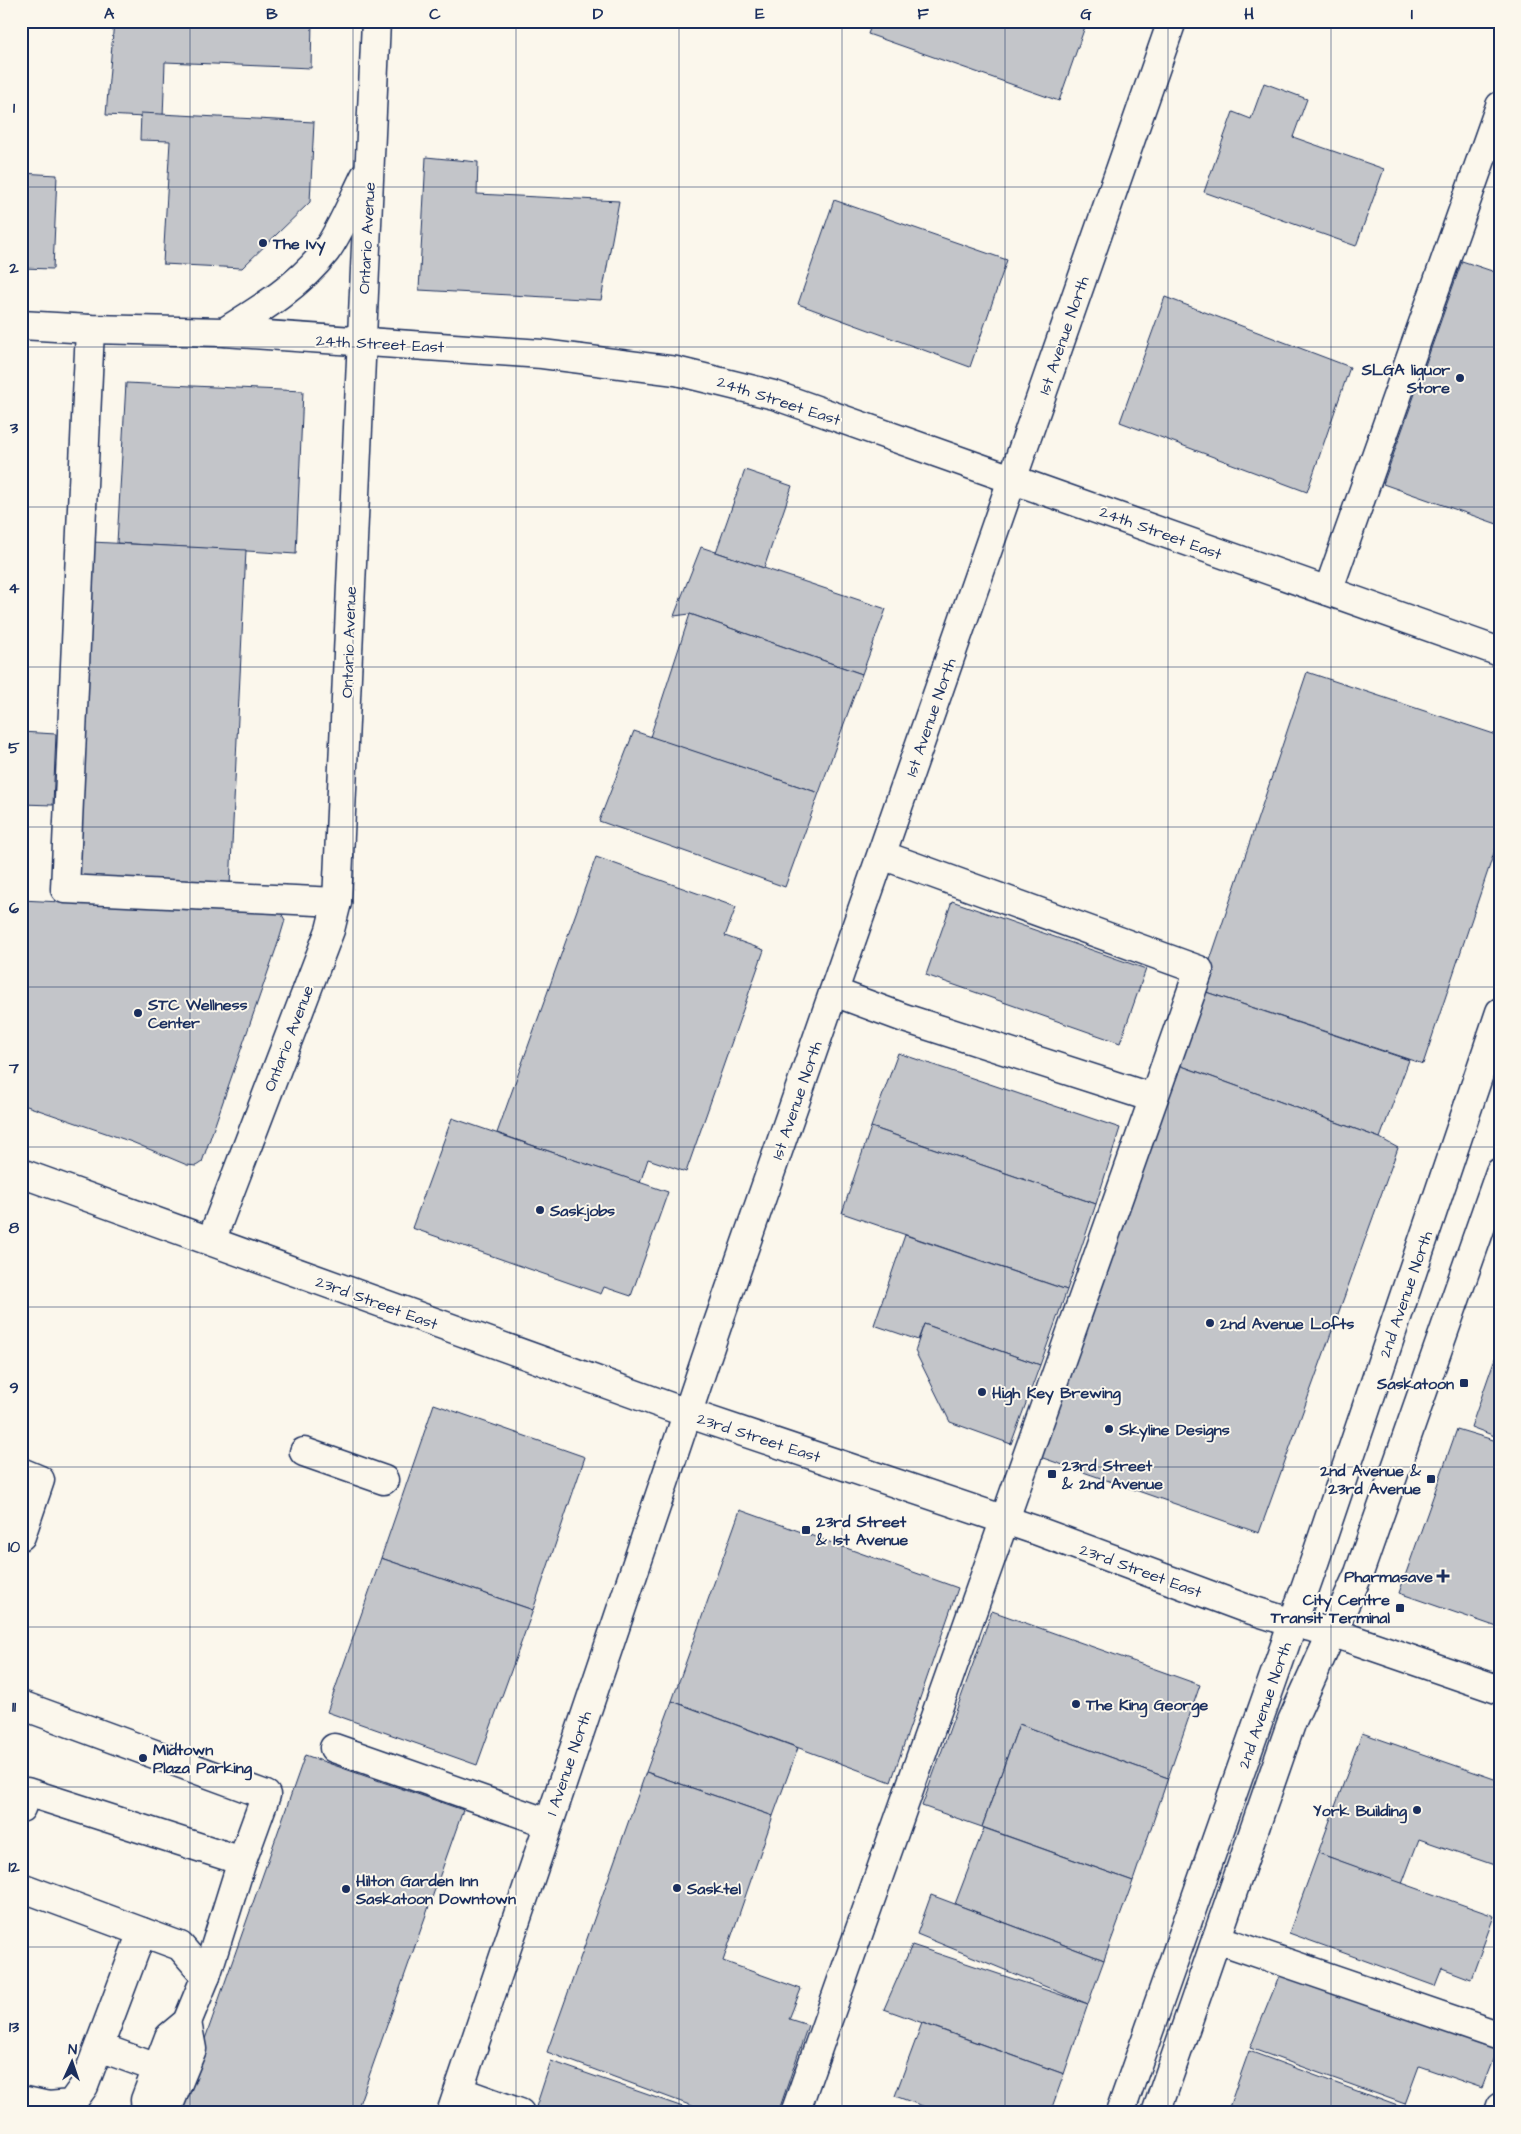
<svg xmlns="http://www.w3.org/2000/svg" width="1521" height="2134" viewBox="0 0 1521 2134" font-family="'Architects Daughter',sans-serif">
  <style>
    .building { fill: #c3c5c9; stroke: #1b2f5e }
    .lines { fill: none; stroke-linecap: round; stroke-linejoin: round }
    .minor-casing { stroke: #1b2f5e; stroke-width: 31 }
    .major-casing { stroke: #1b2f5e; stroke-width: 31 }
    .minor { stroke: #fbf7ec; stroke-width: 28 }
    .major { stroke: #fbf7ec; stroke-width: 28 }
    .grid { fill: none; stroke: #1b2f5e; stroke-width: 1; stroke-opacity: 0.55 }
    .poi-dot { fill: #1b2f5e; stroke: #fbf7ec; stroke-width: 2 }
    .labels { text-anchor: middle; stroke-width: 4; stroke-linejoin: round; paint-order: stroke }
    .street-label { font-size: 16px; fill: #1b2f5e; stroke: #fbf7ec }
    .poi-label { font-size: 16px; font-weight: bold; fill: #1b2f5e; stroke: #fbf7ec; text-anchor: start }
    .neatline { fill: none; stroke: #1b2f5e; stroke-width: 2 }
    .grid-label { font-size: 16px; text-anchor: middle; font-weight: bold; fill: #1b2f5e }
  </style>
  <rect width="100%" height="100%" fill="#fbf7ec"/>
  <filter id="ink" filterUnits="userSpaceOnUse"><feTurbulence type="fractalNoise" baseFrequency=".02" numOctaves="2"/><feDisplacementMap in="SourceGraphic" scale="10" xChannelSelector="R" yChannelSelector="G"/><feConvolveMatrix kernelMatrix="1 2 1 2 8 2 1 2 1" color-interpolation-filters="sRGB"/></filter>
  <g filter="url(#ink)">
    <g class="building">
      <polygon points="114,21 312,21 311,68 165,62 163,118 106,115"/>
      <polygon points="873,21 1087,21 1059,101 868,34"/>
      <polygon points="1264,83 1307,99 1293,137 1384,169 1356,246 1204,192 1233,112 1251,119"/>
      <polygon points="141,113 314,122 310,202 242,268 163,264 170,141 140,140"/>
      <polygon points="426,157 478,162 477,194 619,201 601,300 419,290"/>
      <polygon points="21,173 57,175 53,269 21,268"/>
      <polygon points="834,200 1007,260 970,367 798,304"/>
      <polygon points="1462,261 1495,272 1500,261 1500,525 1383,484"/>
      <polygon points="1165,297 1350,367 1307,492 1120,422"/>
      <polygon points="126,383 303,391 296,554 117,543"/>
      <polygon points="745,470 792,486 764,568 716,552"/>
      <polygon points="92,542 246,550 230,886 76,876"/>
      <polygon points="701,547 886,609 862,674 690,614 674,616"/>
      <polygon points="690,614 862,674 819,793 650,737"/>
      <polygon points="1307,672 1500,736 1500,835 1423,1064 1200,990"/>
      <polygon points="634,731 819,793 785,887 599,821"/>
      <polygon points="21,732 56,734 53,805 21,804"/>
      <polygon points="596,857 736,907 725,936 764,950 686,1172 648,1159 640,1183 497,1133"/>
      <polygon points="21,900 281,913 285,920 279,940 202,1162 196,1166 187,1165 132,1142 21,1104"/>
      <polygon points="952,901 1146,969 1120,1043 926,975"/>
      <polygon points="1200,990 1409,1060 1380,1138 1176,1064"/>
      <polygon points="898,1053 1120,1128 1096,1204 871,1127"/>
      <polygon points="1176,1064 1380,1138 1398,1148 1259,1533 1040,1457"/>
      <polygon points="452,1118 668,1192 631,1296 604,1287 601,1294 412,1228"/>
      <polygon points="871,1127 1096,1204 1067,1290 842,1213"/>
      <polygon points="905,1235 1067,1290 1040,1365 924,1324 918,1340 874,1325"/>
      <polygon points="924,1324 1040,1365 1011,1444 950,1422 915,1351"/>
      <polygon points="1495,1358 1500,1359 1500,1438 1471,1427"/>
      <polygon points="434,1404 585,1457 533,1610 381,1558"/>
      <polygon points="1457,1429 1500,1442 1500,1628 1399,1593"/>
      <polygon points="740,1510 958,1588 891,1782 672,1701"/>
      <polygon points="381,1558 533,1610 477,1765 327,1712"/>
      <polygon points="992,1611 1200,1685 1168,1778 1019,1724 982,1827 922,1806"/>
      <polygon points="672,1701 798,1748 773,1816 646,1772"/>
      <polygon points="1019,1724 1168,1778 1133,1881 982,1827"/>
      <polygon points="1362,1733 1500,1781 1500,1867 1419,1839 1402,1884 1318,1853"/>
      <polygon points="305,1755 463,1810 356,2113 179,2113"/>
      <polygon points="646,1772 773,1816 723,1961 801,1989 789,2019 808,2025 778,2113 711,2113 547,2052"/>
      <polygon points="984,1828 1133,1881 1104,1960 955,1904"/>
      <polygon points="1318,1853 1494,1916 1471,1979 1442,1968 1435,1986 1289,1933"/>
      <polygon points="931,1895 1104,1960 1088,2004 917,1934"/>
      <polygon points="912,1945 1088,2004 1064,2074 884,2009"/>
      <polygon points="1281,1972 1497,2049 1482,2088 1419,2066 1405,2104 1250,2048"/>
      <polygon points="922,2023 1064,2074 1050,2113 942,2113 895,2096"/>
      <polygon points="1249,2051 1403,2108 1415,2113 1227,2113"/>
      <polygon points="551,2061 700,2113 534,2113"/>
    </g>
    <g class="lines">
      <defs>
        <g id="minor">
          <polyline points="21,325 90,329 224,332 542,354 676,371 774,395 1500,652"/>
          <polyline points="90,329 65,889 337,902"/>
          <path d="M 224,332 C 261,309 299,286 326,251 C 340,232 354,198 365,176"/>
          <polyline points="1328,591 1500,106"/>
          <polyline points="834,992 904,1018 1153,1098"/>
          <polyline points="21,1173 687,1413 1035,1530 1242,1607 1293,1623 1331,1632 1500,1690"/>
          <polyline points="211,1241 330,930 337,902 376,21"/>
          <polyline points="304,1452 384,1480"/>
          <polyline points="21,1472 40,1480 21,1536"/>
          <polyline points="21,1705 266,1795 242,1861 206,1976 187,2022 169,2037 145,2100 146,2113"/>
          <polyline points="334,1748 548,1823"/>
          <polyline points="21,1808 27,1792 242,1861"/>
          <polyline points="21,1887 180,1946 206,1976"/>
          <polyline points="1217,1939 1500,2036"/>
          <polyline points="99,2047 157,2068"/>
          <polyline points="459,2091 520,2113"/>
          <polyline points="21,2100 48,2106 71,2104 84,2086 142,1932"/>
          <polyline points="163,2113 167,2110 192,2049 187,2022"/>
          <polyline points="795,2113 1199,970 882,855"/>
          <polyline points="1120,2113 1315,1560 1500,1012"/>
          <polyline points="1156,2113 1292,1721 1359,1573 1500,1172"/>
          <polyline points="1498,2113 1500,2107"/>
        </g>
        <polyline id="major" points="451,2113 718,1323 1172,21"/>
      </defs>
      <use href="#minor" class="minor-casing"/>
      <use href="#major" class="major-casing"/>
      <use href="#minor" class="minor"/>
      <use href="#major" class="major"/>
    </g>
  </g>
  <path class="grid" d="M 190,21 L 190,2113M 353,21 L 353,2113M 516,21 L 516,2113M 679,21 L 679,2113M 842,21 L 842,2113M 1005,21 L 1005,2113M 1168,21 L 1168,2113M 1331,21 L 1331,2113M 21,187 L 1500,187M 21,347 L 1500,347M 21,507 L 1500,507M 21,667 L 1500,667M 21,827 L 1500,827M 21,987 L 1500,987M 21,1147 L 1500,1147M 21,1307 L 1500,1307M 21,1467 L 1500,1467M 21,1627 L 1500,1627M 21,1787 L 1500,1787M 21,1947 L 1500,1947"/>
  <g class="poi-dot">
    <circle cx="263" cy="243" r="5"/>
    <circle cx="1460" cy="378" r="5"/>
    <circle cx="138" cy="1013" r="5"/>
    <circle cx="540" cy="1210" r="5"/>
    <circle cx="1210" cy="1323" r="5"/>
    <rect x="1459" y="1378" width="10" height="10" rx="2.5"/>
    <circle cx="982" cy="1392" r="5"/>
    <circle cx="1109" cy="1429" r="5"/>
    <rect x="1047" y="1469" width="10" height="10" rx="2.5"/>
    <rect x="1426" y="1474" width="10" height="10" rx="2.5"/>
    <rect x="801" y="1525" width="10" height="10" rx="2.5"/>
    <path d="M1440.5 1568.5h5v5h5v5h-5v5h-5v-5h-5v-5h5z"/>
    <rect x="1395" y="1603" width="10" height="10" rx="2.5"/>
    <circle cx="1076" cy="1704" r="5"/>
    <circle cx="143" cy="1758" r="5"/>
    <circle cx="1417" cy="1810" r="5"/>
    <circle cx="677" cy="1888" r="5"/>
    <circle cx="346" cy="1889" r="5"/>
  </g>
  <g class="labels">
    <g class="street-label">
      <text transform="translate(366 238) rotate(-87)" y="6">Ontario Avenue</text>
      <text transform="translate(1063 335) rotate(-71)" y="6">1st Avenue North</text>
      <text transform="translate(380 343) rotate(3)" y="6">24th Street East</text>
      <text transform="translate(779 400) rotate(18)" y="6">24th Street East</text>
      <text transform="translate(1161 532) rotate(20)" y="6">24th Street East</text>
      <text transform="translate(348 642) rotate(-88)" y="6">Ontario Avenue</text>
      <text transform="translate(930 717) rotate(-71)" y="6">1st Avenue North</text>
      <text transform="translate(288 1038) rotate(-69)" y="6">Ontario Avenue</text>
      <text transform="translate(796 1100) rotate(-71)" y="6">1st Avenue North</text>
      <text transform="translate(1405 1294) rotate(-71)" y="6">2nd Avenue North</text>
      <text transform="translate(377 1302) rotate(20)" y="6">23rd Street East</text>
      <text transform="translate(759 1437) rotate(18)" y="6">23rd Street East</text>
      <text transform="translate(1141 1570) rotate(20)" y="6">23rd Street East</text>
      <text transform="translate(1264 1705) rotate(-71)" y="6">2nd Avenue North</text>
      <text transform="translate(568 1763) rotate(-71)" y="6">1 Avenue North</text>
    </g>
    <g class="poi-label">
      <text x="273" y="249">The Ivy</text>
      <text x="1450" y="375" text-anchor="end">SLGA liquor<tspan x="1450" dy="18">Store</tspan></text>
      <text x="148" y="1010">STC Wellness<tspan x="148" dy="18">Center</tspan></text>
      <text x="550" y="1216">Saskjobs</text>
      <text x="1220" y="1329">2nd Avenue Lofts</text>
      <text x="1454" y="1389" text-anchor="end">Saskatoon</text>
      <text x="992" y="1398">High Key Brewing</text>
      <text x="1119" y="1435">Skyline Designs</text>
      <text x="1062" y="1471">23rd Street<tspan x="1062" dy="18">&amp; 2nd Avenue</tspan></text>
      <text x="1421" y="1476" text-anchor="end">2nd Avenue &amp;<tspan x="1421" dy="18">23rd Avenue</tspan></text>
      <text x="816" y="1527">23rd Street<tspan x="816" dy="18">&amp; 1st Avenue</tspan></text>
      <text x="1433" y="1582" text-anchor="end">Pharmasave</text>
      <text x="1390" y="1605" text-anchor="end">City Centre<tspan x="1390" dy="18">Transit Terminal</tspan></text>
      <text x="1086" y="1710">The King George</text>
      <text x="153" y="1755">Midtown<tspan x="153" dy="18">Plaza Parking</tspan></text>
      <text x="1407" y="1816" text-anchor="end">York Building</text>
      <text x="356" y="1886">Hilton Garden Inn<tspan x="356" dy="18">Saskatoon Downtown</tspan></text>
      <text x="687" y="1894">Sasktel</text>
    </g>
  </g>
  <rect width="1521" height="2134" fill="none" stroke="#fbf7ec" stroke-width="55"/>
  <g transform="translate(72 2062) rotate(3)" stroke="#fbf7ec" stroke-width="4" paint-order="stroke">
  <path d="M0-4L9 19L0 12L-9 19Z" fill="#1b2f5e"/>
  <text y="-8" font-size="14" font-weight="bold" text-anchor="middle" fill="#1b2f5e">N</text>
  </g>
  <rect x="28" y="28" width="1466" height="2078" class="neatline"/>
  <g class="grid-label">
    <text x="109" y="19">A</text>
    <text x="272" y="19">B</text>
    <text x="435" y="19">C</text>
    <text x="598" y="19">D</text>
    <text x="760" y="19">E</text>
    <text x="923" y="19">F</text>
    <text x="1086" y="19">G</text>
    <text x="1249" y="19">H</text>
    <text x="1412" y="19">I</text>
    <text x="14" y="113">1</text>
    <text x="14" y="273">2</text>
    <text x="14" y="433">3</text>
    <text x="14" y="593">4</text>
    <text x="14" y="753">5</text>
    <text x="14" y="913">6</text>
    <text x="14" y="1073">7</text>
    <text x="14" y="1233">8</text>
    <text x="14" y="1393">9</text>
    <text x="14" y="1552">10</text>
    <text x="14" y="1712">11</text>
    <text x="14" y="1872">12</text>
    <text x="14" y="2032">13</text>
  </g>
</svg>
